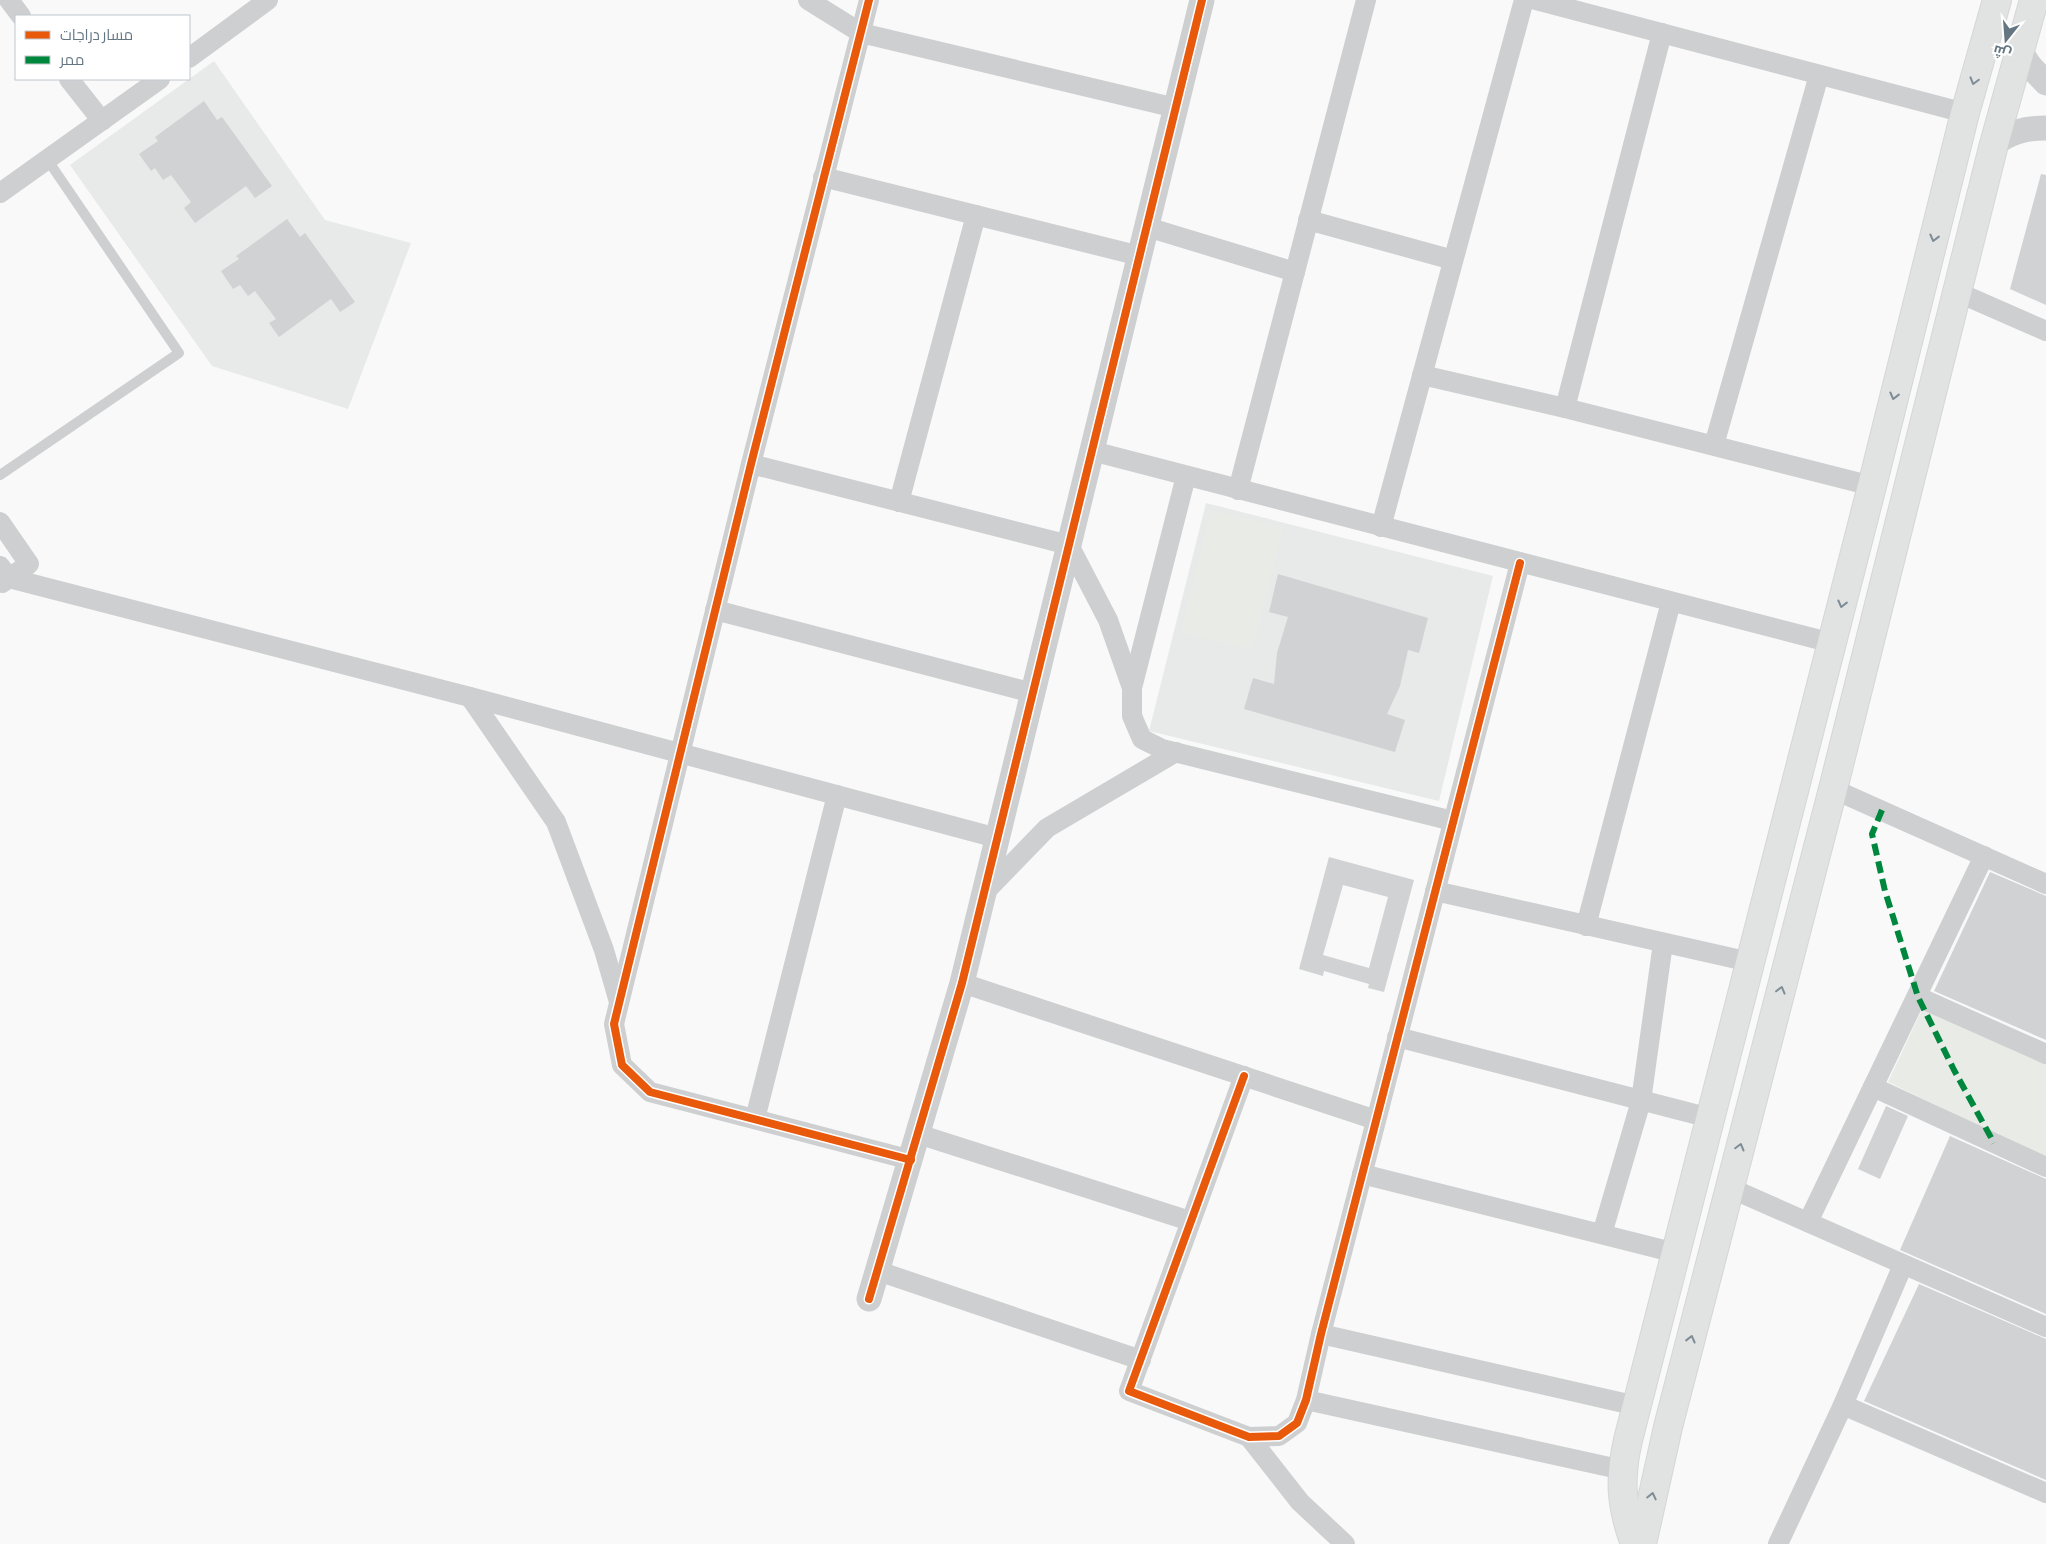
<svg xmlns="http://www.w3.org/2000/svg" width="2046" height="1544" viewBox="0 0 2046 1544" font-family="'Alegreya Sans',Cairo,sans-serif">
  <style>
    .built { fill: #e8e9e9 }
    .green { fill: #e8ebe6 }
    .building { fill: #d0d2d3; fill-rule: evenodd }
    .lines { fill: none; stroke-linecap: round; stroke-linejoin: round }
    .secondary-casing { stroke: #d5d6d7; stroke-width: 30 }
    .service { stroke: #cecfd0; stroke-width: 10 }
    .minor { stroke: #cecfd0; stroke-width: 20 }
    .tertiary { stroke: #cecfd0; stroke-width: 25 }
    .secondary { stroke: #e1e2e2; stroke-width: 28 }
    .quiet { stroke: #00873e; stroke-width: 6; stroke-dasharray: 12 6; stroke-linecap: butt }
    .cycleway-casing { stroke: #fff; stroke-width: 11 }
    .cycleway { stroke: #e8590c; stroke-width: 8 }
    .oneway { stroke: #7e8c96 }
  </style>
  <rect width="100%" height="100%" fill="#f9f9f9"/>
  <g class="built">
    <polygon points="214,61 325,220 411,243 348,409 212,366 70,165"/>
    <polygon points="1206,503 1493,576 1439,801 1149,731"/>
  </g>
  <g class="green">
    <polygon points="1211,510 1283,527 1252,650 1181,633"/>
    <polygon points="1924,1005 2046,1049 2046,1158 1888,1082"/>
  </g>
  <g class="building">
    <polygon points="204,101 217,120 222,117 272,186 255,198 246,186 195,223 184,208 191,202 171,175 163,180 155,168 151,171 139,154 158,141 155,137"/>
    <polygon points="2041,174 2046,175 2046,305 2010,289"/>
    <polygon points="287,219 300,237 305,233 355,302 340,312 331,299 279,337 269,323 276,319 255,291 248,296 240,285 233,289 221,271 239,259 236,256"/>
    <polygon points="1278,574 1428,618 1419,653 1408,650 1400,686 1387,714 1405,720 1395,752 1244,709 1253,678 1274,684 1277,653 1288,617 1269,612"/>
    <path d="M 1329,857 L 1414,880 L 1384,992 L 1368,988 L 1369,984 L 1324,971 L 1323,976 L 1299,969 ZM 1343,885 L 1388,897 L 1369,968 L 1323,955 Z"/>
    <polygon points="1990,872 2046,896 2046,1040 1934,991"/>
    <polygon points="1886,1106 1908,1116 1880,1179 1858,1169"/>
    <polygon points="1950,1136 2046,1179 2046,1314 1900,1250"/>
    <polygon points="1919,1284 2046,1339 2046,1480 1864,1401"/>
  </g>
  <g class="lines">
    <defs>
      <g id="secondary">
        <path d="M 1635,1544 C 1621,1506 1619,1480 1628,1440 L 1872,486 L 1965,113 L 1997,0"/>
        <polyline points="1642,1544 1668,1427 1833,789 1994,144 2034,0"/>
      </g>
    </defs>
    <use href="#secondary" class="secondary-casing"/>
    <polyline class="service" points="0,475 179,353 47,159"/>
    <g class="minor">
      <polyline points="9,0 21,16"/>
      <polyline points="808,0 861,33 1176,108"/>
      <polyline points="869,0 751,464 614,1024 622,1065 650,1092 911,1160"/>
      <polyline points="1536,0 1965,113"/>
      <polyline points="189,58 268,0"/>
      <polyline points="69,79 102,121"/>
      <polyline points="823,177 1140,256"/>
      <polyline points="0,193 160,79"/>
      <polyline points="1308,220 1453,260"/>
      <polyline points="1147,227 1295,272"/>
      <polyline points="1957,292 2046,331"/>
      <polyline points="1422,375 1565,408 1872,486"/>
      <polyline points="1565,408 1662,33"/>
      <polyline points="1714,445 1819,75"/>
      <polyline points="1092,451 1832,643"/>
      <polyline points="751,464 1069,545 1108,620 1132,688"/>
      <polyline points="1186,476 1132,688 1132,716 1142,739 1162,749 1453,821"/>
      <polyline points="1238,490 1366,0"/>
      <polyline points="899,502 976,215"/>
      <polyline points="0,522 29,564 2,583"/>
      <polyline points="1381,527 1524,0"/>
      <polyline points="0,566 9,578 470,697 997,838"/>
      <polyline points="715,610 1033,693"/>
      <polyline points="470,697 556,822 604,950 619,1002"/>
      <polyline points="1833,789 2046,884"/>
      <polyline points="1435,891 1750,962"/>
      <polyline points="984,893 1047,828 1176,752"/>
      <polyline points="1586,926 1671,602"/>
      <polyline points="962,983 1376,1120"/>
      <polyline points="1918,997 2046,1054"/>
      <polyline points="1397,1037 1710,1118"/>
      <polyline points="1244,1076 1129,1391 1249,1437 1279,1436 1297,1423 1306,1400 1321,1334 1520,563"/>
      <polyline points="1873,1087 2046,1167"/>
      <polyline points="755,1119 837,795"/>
      <polyline points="918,1134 1190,1221"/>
      <polyline points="1362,1174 1676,1253"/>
      <polyline points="1730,1188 2046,1327"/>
      <polyline points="1808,1222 1984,856"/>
      <polyline points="1602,1234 1641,1101 1663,943"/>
      <polyline points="878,1271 1141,1360"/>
      <polyline points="1321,1334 1637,1406"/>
      <polyline points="1306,1400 1623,1470"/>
      <polyline points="1843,1405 2046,1493"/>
      <polyline points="1249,1437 1300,1502 1345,1544"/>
      <polyline points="1778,1544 1843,1405 1903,1265"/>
    </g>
    <g class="tertiary">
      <polyline points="2019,50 2030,66 2046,83"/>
      <path d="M 1994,144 C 2011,132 2025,128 2046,128"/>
      <polyline points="869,1299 962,983 1202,0"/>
    </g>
    <use href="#secondary" class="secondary"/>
    <polyline class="quiet" points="1882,810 1872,834 1885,891 1918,997 1954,1070 1994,1143"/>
    <defs>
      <g id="cycleway">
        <polyline points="869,0 751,464 614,1024 622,1065 650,1092 911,1160"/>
        <polyline points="1244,1076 1129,1391 1249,1437 1279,1436 1297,1423 1306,1400 1321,1334 1520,563"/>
        <polyline points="869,1299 962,983 1202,0"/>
      </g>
    </defs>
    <use href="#cycleway" class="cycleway-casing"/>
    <use href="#cycleway" class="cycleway"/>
  </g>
  <defs><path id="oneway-chevron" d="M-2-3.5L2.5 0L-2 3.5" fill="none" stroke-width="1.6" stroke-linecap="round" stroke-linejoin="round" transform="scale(1.25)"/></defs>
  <g class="oneway">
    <use href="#oneway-chevron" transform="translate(1974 81) rotate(106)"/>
    <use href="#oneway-chevron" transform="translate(1934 238) rotate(104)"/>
    <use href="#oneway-chevron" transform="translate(1894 396) rotate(104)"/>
    <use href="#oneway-chevron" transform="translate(1842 604) rotate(104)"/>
    <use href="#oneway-chevron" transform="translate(1781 990) rotate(-75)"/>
    <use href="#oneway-chevron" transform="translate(1740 1147) rotate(-75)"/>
    <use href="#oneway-chevron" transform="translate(1691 1339) rotate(-76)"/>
    <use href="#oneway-chevron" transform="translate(1652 1496) rotate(-77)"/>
  </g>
  <rect x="15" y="15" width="175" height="65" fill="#ffffff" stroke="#c1c8cd"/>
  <rect x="25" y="31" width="25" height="8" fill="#e8590c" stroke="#c1c8cd"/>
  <text x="60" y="40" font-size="15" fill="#657683">مسار دراجات</text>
  <rect x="25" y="56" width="25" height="8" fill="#00873e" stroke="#c1c8cd"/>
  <text x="60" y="65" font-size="15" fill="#657683">ممر</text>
  <g transform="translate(2006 40) rotate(197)" stroke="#ffffff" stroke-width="4" paint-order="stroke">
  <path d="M0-4L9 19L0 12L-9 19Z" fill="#657683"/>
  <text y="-8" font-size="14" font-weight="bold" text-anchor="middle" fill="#657683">ش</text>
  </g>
</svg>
